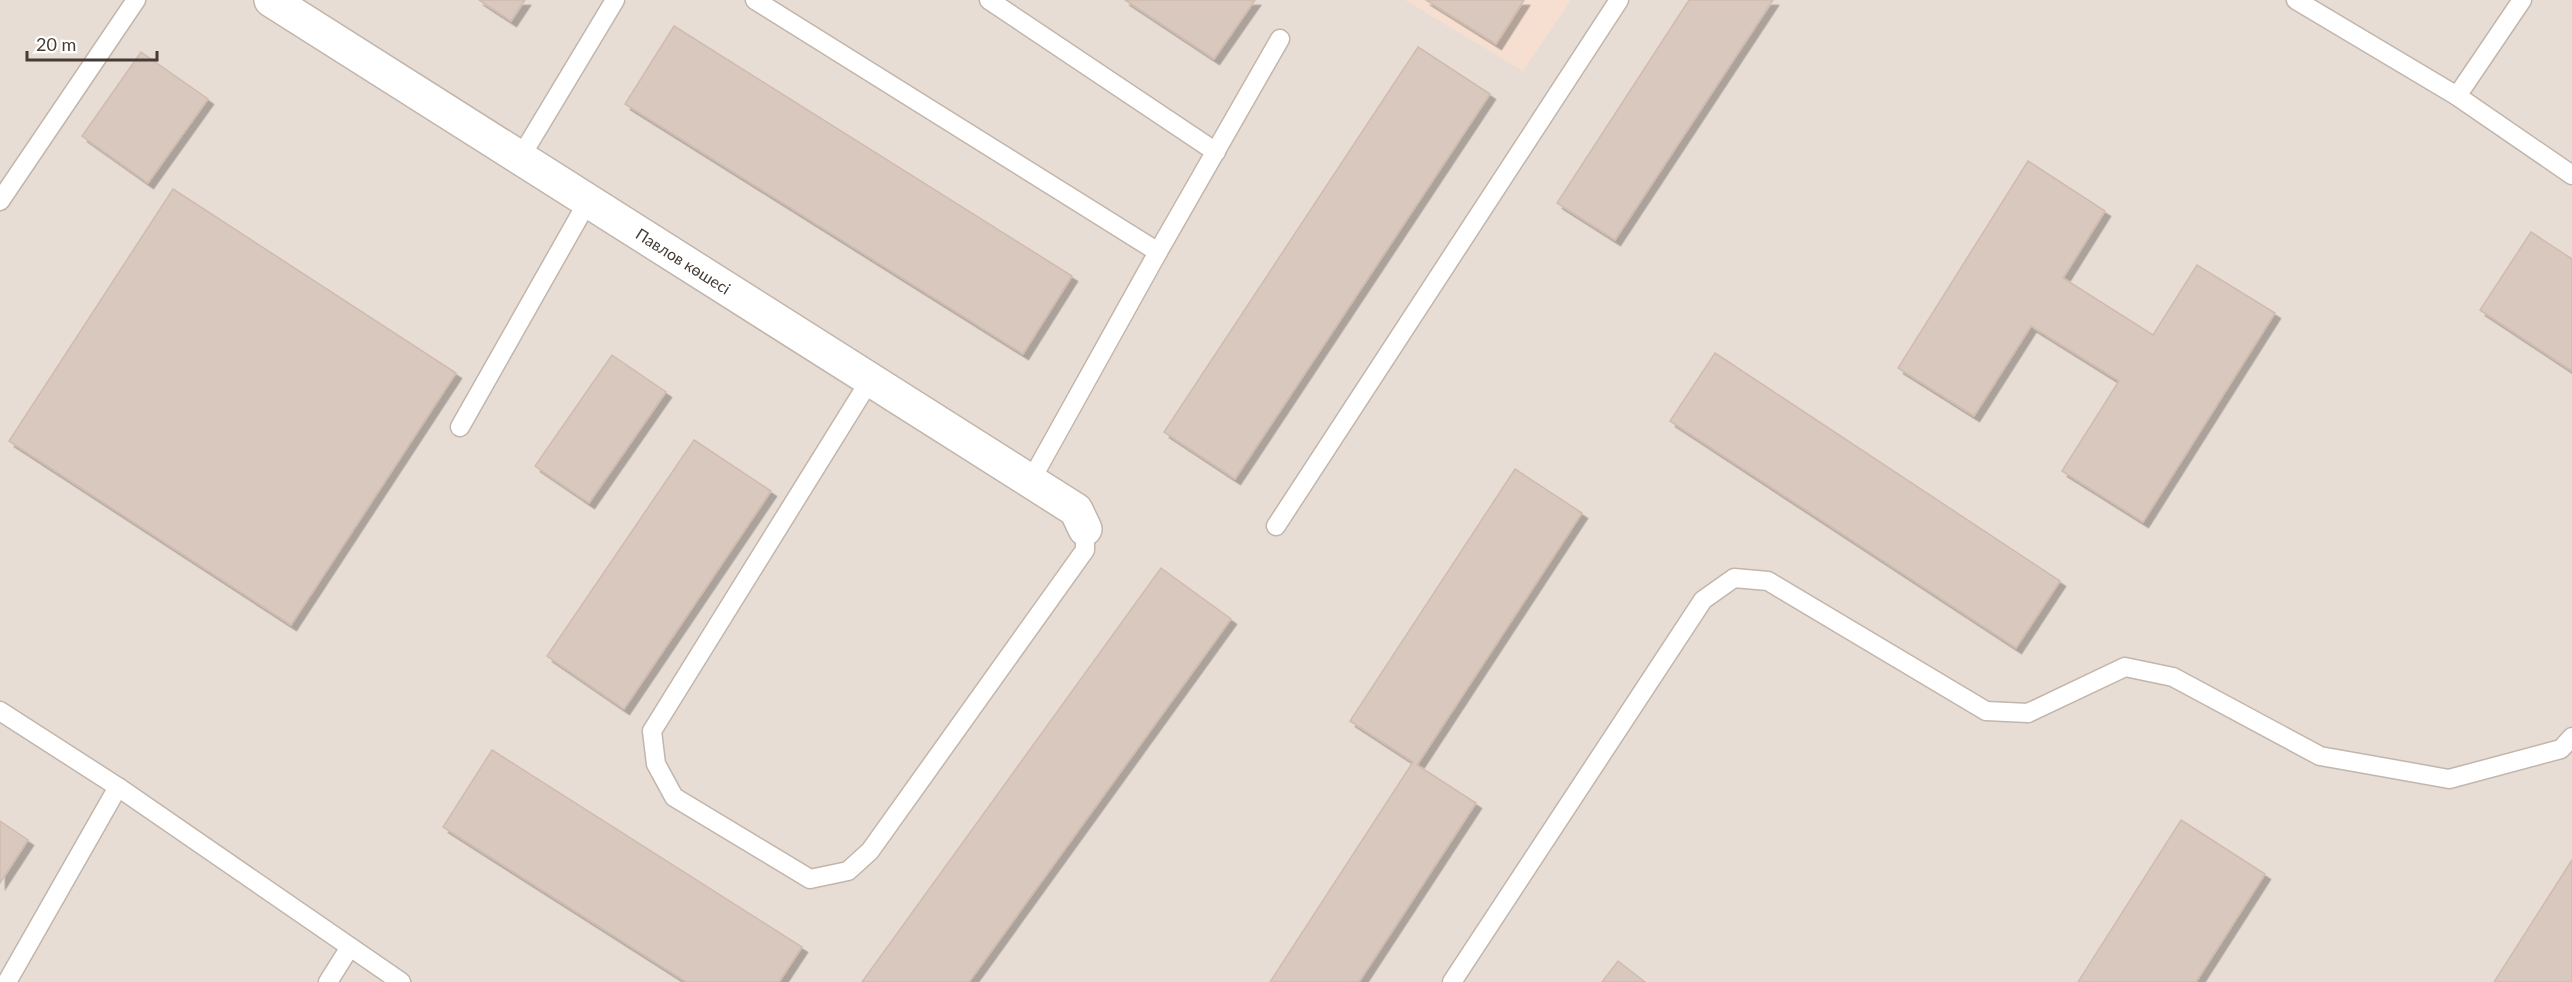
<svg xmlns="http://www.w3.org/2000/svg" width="2572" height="982" viewBox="0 0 2572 982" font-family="Lato,sans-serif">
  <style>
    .residential { fill: #e8ddd4 }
    .commercial { fill: #f6ded0 }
    .building { fill: #d9c8be; stroke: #d1bbae; stroke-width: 1.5; filter: url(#shadow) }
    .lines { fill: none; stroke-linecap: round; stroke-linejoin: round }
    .lane-casing { stroke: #c2b5ab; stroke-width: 21 }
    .street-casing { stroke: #c2b5ab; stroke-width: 36 }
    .lane { stroke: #fff; stroke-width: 18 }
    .street { stroke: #fff; stroke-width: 33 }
    .labels { text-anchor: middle; stroke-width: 5; stroke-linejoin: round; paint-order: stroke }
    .street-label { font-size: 16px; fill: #473c35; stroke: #fff }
  </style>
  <defs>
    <filter id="shadow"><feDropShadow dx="5.5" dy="5.5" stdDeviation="0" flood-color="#0004"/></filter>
  </defs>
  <rect width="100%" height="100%" fill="#f4ece6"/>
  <rect class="residential" x="0" y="0" width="2572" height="982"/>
  <polygon class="commercial" points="1405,0 1571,0 1523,71"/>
  <g class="building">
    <polygon points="479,0 525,0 511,21"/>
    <polygon points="1125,0 1255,0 1214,59"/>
    <polygon points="1426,0 1524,0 1496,44"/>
    <polygon points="1689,0 1773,0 1615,240 1557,203"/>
    <polygon points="674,26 1072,276 1023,354 625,104"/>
    <polygon points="1418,47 1490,94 1235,479 1164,432"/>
    <polygon points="141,52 208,99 148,183 82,136"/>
    <polygon points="2028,161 2105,211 2063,278 2153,335 2197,265 2275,313 2143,522 2062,471 2119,381 2031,326 1974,416 1898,368"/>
    <polygon points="173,189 456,373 291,625 9,441"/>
    <polygon points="2531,232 2572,259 2572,371 2480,310"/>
    <polygon points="1715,353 2060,581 2016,648 1670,421"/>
    <polygon points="612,355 666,392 589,503 535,466"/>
    <polygon points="694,440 771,491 624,709 547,656"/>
    <polygon points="1515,469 1582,513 1417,765 1476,803 1359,982 1270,982 1413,762 1350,721"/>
    <polygon points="1161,568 1231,619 969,982 862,982"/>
    <polygon points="492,750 802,947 779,982 686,982 443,827"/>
    <polygon points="2181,820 2265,874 2196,982 2078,982"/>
    <polygon points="0,821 28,840 0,883"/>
    <polygon points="2572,860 2572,982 2494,982"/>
    <polygon points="1618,961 1645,982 1602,982"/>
  </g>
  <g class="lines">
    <defs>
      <g id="lane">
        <polyline points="755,0 1158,252"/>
        <polyline points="989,0 1216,152"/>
        <polyline points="2296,0 2457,96 2572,175"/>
        <polyline points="2457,96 2522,0"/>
        <polyline points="520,158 615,0"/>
        <polyline points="0,201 136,0"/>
        <polyline points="870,380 652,731 656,764 674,797 810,879 848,871 870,851 1085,550 1085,529"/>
        <polyline points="460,427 588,201"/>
        <polyline points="1030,482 1158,252 1280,39"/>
        <polyline points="1276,526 1619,0"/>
        <polyline points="0,711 118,787 401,982"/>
        <polyline points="7,982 118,787"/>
        <polyline points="328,982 350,947"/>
        <polyline points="1452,982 1703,600 1734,578 1768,581 1986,711 2028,713 2125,667 2173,677 2320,756 2449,779 2561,749 2572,737"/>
      </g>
      <g id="street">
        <path id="s1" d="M 271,0 L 1076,510 L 1085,529"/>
      </g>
    </defs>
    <use href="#lane" class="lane-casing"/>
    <use href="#street" class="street-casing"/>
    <use href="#lane" class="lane"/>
    <use href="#street" class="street"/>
  </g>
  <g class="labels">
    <g class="street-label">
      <text dy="6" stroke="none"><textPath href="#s1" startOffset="488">Павлов көшесі</textPath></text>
    </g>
  </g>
  <path d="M27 51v9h130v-9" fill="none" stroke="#473c35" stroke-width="3"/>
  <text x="36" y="51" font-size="18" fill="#473c35" stroke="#ffffff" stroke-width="4.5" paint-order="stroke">20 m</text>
</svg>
